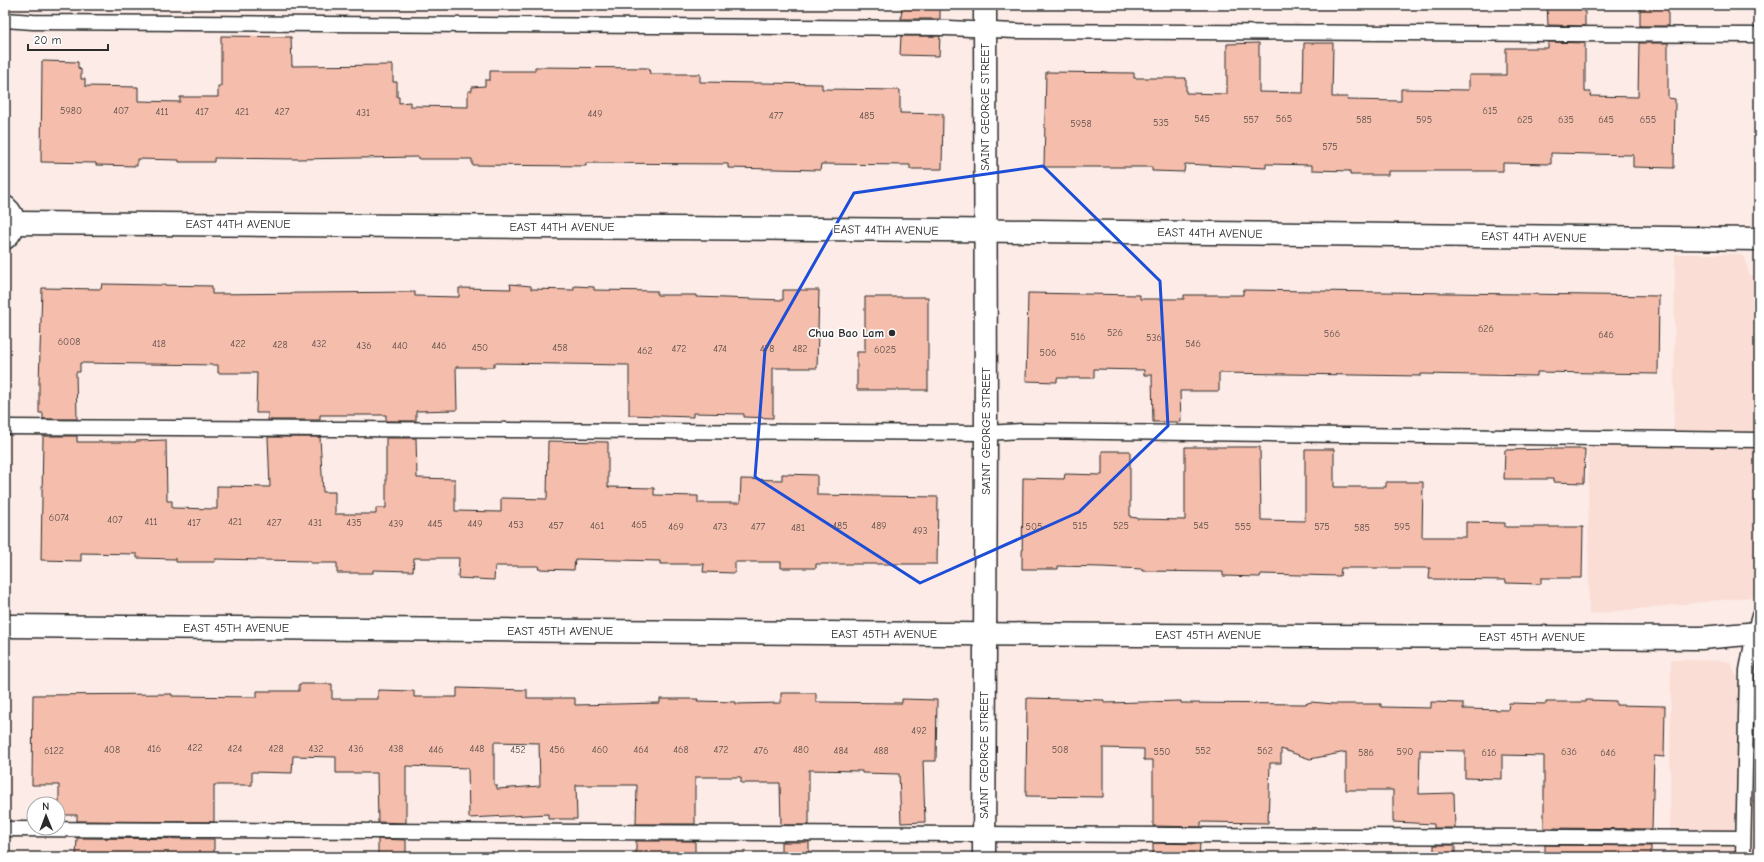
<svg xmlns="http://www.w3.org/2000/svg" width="1764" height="862" viewBox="0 0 1764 862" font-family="'Comic Neue',sans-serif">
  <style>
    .built { fill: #faddd4 }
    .building { fill: #f5bdab; stroke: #2b2b2b; fill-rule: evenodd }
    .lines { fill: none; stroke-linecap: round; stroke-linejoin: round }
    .lane-casing { stroke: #2b2b2b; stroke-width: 17 }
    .street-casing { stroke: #2b2b2b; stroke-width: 25 }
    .lane { stroke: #fff; stroke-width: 14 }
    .street { stroke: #fff; stroke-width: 22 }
    .marked { fill: none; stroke: #1d4ed8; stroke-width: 3; stroke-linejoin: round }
    .poi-dot { fill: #2b2b2b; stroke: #fff; stroke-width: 1.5 }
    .labels { text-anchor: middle; stroke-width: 3.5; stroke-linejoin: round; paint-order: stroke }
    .number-label { font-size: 10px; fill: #5e504b }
    .street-label { font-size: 12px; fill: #2b2b2b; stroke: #fff }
    .poi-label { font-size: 12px; font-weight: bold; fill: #2b2b2b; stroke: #fff; text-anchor: end }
  </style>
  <rect width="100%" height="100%" fill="#fcebe6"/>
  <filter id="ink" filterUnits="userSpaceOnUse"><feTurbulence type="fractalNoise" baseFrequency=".025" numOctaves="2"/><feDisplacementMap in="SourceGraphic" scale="8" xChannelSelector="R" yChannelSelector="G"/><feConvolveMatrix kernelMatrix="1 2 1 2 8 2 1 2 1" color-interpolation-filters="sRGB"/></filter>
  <g filter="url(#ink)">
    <g class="built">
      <polygon points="1675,254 1738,254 1745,258 1749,275 1759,275 1759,596 1589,614 1588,438 1674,439"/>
      <polygon points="1671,660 1727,661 1730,663 1737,677 1757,676 1759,670 1759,857 1670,857"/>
    </g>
    <g class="building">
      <polygon points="902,5 940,5 940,19 901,19"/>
      <polygon points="1547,5 1585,5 1585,26 1548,25"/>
      <rect x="1640" y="5" width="28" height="21"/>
      <polygon points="221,36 291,37 292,66 393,65 393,82 397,82 397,97 399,97 399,103 410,102 410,106 468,107 468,91 472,91 472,87 485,86 485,80 490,80 490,71 535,71 535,67 649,68 650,74 700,74 700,82 822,84 822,89 900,90 900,113 943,114 942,169 910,169 910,165 821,164 820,170 728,168 728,164 586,163 586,166 472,165 472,159 419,159 419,157 297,159 214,158 214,162 179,162 179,160 137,159 137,166 96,165 96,163 41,162 42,61 78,62 78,68 81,69 81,79 85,79 85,86 138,87 138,101 180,102 180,97 218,97 218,86 221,86"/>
      <polygon points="901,36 940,36 939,56 900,55"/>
      <polygon points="1548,42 1585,43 1585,92 1591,92 1590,96 1638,97 1639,43 1668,43 1668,98 1675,99 1674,168 1633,167 1633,155 1551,153 1551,164 1503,163 1503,171 1388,171 1388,175 1350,175 1350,171 1312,170 1312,165 1266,164 1266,168 1185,164 1184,172 1152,171 1152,167 1044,167 1046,72 1134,73 1134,78 1186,78 1186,93 1227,94 1227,44 1259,43 1259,92 1303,93 1304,43 1333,43 1332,97 1348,97 1347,100 1401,101 1401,89 1469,90 1469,75 1506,75 1506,48 1548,48"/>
      <polygon points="102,284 212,286 212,294 415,292 415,296 459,297 459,288 511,289 510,284 531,286 531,289 574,290 574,286 594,287 594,290 657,291 657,295 696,295 696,297 783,300 783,290 819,290 817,368 773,368 773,418 744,417 744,414 693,413 693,417 629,415 629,365 494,363 494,367 456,367 457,410 416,411 416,421 386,421 386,415 320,415 320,420 268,420 268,413 256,413 257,373 218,373 218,365 80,363 80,372 76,372 77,419 43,419 43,413 39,413 39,383 42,288 101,289"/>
      <polygon points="1243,290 1659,296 1658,374 1537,372 1537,376 1421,374 1421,376 1219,373 1219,391 1180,391 1181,422 1153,422 1152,375 1144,375 1144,370 1094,369 1094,378 1057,378 1057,382 1026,381 1028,293 1140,295 1140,299 1184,299 1184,295 1243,295"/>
      <polygon points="865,297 928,297 928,390 857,390 857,352 865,352"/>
      <polygon points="43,436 77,436 77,442 136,442 136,441 166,440 167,501 172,501 172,508 217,509 217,486 270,487 268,437 320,437 323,492 335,492 335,514 376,514 376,508 386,508 386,438 416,438 417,478 455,479 455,511 501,512 501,498 547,499 548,441 608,442 608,487 654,488 654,495 698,496 698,503 740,503 741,479 782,480 782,474 817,475 817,495 938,497 937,564 816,564 816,568 781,568 781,562 735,562 735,573 703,572 704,564 660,564 660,561 575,559 574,570 538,569 539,566 495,566 494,580 458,578 459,558 414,558 413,571 373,570 373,573 337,573 337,563 310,563 310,561 215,559 215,562 176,562 176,559 137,558 137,554 81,553 81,561 41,560"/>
      <polygon points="1185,447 1260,447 1261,520 1305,521 1305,449 1334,449 1334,487 1386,487 1386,482 1423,482 1422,537 1466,537 1466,522 1505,523 1505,527 1583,527 1582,578 1541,578 1541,584 1506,583 1506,580 1429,579 1430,568 1341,568 1340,576 1261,574 1260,577 1223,576 1223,572 1142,571 1142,569 1102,567 1058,566 1058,569 1022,569 1023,478 1064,479 1065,474 1102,475 1102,451 1130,451 1130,517 1137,518 1137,519 1185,520"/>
      <polygon points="1554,449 1585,449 1584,483 1553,482 1553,479 1504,479 1505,450"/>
      <path d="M 299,684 L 332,684 L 332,699 L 378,699 L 378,690 L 414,691 L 414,697 L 457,697 L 457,688 L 527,690 L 527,698 L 575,698 L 575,705 L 660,703 L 660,699 L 698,699 L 697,701 L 736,702 L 736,704 L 781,703 L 781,693 L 816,693 L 816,702 L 902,703 L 902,699 L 937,700 L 936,761 L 923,761 L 925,822 L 901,823 L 899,774 L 862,773 L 862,771 L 809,770 L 809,825 L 781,825 L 780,783 L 741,783 L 741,777 L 695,777 L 695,824 L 636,824 L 637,785 L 576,785 L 577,819 L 548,819 L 548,814 L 469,818 L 468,768 L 406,766 L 406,823 L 378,822 L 377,773 L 336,773 L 336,757 L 293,756 L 292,773 L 252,772 L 252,785 L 214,785 L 214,822 L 77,821 L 77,815 L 59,815 L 59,785 L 32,785 L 33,695 L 172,694 L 172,696 L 257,697 L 257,691 L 299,691 ZM 494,742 L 539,743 L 540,786 L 497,789 L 497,785 L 494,785 Z"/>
      <polygon points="1027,698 1104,700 1104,703 1181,701 1181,703 1305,704 1311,702 1334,704 1381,704 1381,707 1431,708 1431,702 1463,703 1463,709 1508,710 1509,703 1546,704 1546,702 1586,702 1586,700 1616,701 1616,705 1665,706 1664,757 1654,756 1652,829 1544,828 1544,756 1502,755 1502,779 1465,778 1465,751 1420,750 1419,794 1454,793 1455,828 1434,828 1434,824 1393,822 1393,790 1346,790 1346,752 1310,759 1281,749 1281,763 1270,763 1268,823 1201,822 1201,827 1153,826 1153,760 1144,760 1144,749 1103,748 1103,797 1026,796"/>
      <polygon points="77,838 214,839 214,857 76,857"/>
      <polygon points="378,839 406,840 406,857 378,857"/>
      <rect x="636" y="841" width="59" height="16"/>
      <rect x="781" y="842" width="28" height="15"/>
      <polygon points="1153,843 1200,844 1199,857 1153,857"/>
      <rect x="1434" y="845" width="21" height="12"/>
      <polygon points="1545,845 1651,846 1651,857 1545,857"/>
    </g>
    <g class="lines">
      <defs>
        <g id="lane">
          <polyline points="5,20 33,22 948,28 1015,31 1759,35"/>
          <polyline points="5,427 986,433 1022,431 1759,440"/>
          <polyline points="5,829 1743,838"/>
          <polyline points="1743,857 1747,670 1754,633 1759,616"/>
        </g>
        <g id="street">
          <path d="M 5,207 C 16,216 16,229 5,238"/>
          <polyline points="14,223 941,230 1759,239"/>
          <polyline points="9,626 947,634 1701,638 1759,633"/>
          <polyline points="984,857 986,433 985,5"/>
        </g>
      </defs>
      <use href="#lane" class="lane-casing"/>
      <use href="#street" class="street-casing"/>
      <use href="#lane" class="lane"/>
      <use href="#street" class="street"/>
    </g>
  </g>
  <path class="marked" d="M 1043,166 L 1160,281 L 1168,426 L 1079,512 L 920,583 L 755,477 L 765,350 L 854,193 Z"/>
  <circle class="poi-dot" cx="892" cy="333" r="4"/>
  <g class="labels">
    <g class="number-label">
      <text x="71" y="114">5980</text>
      <text x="121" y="114">407</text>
      <text x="1490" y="114">615</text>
      <text x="162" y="115">411</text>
      <text x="202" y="115">417</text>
      <text x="242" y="115">421</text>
      <text x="282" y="115">427</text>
      <text x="363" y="116">431</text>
      <text x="595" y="117">449</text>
      <text x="776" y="119">477</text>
      <text x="867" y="119">485</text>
      <text x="1202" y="122">545</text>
      <text x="1284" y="122">565</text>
      <text x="1251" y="123">557</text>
      <text x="1364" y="123">585</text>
      <text x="1424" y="123">595</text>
      <text x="1525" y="123">625</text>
      <text x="1566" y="123">635</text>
      <text x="1606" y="123">645</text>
      <text x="1648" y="123">655</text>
      <text x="1161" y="126">535</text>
      <text x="1081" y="127">5958</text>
      <text x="1330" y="150">575</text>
      <text x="1486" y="332">626</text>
      <text x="1115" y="336">526</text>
      <text x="1332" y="337">566</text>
      <text x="1606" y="338">646</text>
      <text x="1078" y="340">516</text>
      <text x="1154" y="341">536</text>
      <text x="69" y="345">6008</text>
      <text x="159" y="347">418</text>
      <text x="238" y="347">422</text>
      <text x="319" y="347">432</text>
      <text x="1193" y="347">546</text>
      <text x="280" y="348">428</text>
      <text x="364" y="349">436</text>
      <text x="400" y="349">440</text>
      <text x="439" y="349">446</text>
      <text x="480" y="351">450</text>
      <text x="560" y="351">458</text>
      <text x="679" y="352">472</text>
      <text x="720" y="352">474</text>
      <text x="767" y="352">478</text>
      <text x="800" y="352">482</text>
      <text x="885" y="353">6025</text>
      <text x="645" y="354">462</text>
      <text x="1048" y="356">506</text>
      <text x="59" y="521">6074</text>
      <text x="115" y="523">407</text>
      <text x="151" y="525">411</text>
      <text x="235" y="525">421</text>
      <text x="194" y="526">417</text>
      <text x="274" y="526">427</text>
      <text x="315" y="526">431</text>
      <text x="354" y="526">435</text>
      <text x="396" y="527">439</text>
      <text x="435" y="527">445</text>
      <text x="475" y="527">449</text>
      <text x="516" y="528">453</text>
      <text x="639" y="528">465</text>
      <text x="556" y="529">457</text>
      <text x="597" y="529">461</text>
      <text x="840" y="529">485</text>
      <text x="879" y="529">489</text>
      <text x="1080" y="529">515</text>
      <text x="1121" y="529">525</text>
      <text x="1201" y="529">545</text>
      <text x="676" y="530">469</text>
      <text x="720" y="530">473</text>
      <text x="758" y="530">477</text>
      <text x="1034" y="530">505</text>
      <text x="1243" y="530">555</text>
      <text x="1322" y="530">575</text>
      <text x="1402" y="530">595</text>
      <text x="798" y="531">481</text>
      <text x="1362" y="531">585</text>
      <text x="920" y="534">493</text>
      <text x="919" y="734">492</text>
      <text x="195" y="751">422</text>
      <text x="154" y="752">416</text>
      <text x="235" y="752">424</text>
      <text x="276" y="752">428</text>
      <text x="316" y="752">432</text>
      <text x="356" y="752">436</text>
      <text x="396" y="752">438</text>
      <text x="477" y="752">448</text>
      <text x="112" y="753">408</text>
      <text x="436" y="753">446</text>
      <text x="518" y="753">452</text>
      <text x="557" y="753">456</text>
      <text x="600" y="753">460</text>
      <text x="641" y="753">464</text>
      <text x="681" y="753">468</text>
      <text x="721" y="753">472</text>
      <text x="801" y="753">480</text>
      <text x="1060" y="753">508</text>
      <text x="54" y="754">6122</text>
      <text x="761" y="754">476</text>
      <text x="841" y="754">484</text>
      <text x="881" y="754">488</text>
      <text x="1203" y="754">552</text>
      <text x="1265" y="754">562</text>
      <text x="1162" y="755">550</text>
      <text x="1405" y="755">590</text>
      <text x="1569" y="755">636</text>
      <text x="1366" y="756">586</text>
      <text x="1489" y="756">616</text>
      <text x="1608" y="756">646</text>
    </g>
    <g class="street-label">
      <text transform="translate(985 107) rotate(-90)" y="4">SAINT GEORGE STREET</text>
      <text x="238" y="228">EAST 44TH AVENUE</text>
      <text x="562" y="231">EAST 44TH AVENUE</text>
      <text transform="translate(886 230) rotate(1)" y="4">EAST 44TH AVENUE</text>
      <text transform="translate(1210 233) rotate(1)" y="4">EAST 44TH AVENUE</text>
      <text transform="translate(1534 237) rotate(1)" y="4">EAST 44TH AVENUE</text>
      <text transform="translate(986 431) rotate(-90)" y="4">SAINT GEORGE STREET</text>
      <text x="236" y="632">EAST 45TH AVENUE</text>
      <text x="560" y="635">EAST 45TH AVENUE</text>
      <text x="884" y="638">EAST 45TH AVENUE</text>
      <text x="1208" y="639">EAST 45TH AVENUE</text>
      <text x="1532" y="641">EAST 45TH AVENUE</text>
      <text transform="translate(984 755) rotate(-90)" y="4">SAINT GEORGE STREET</text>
    </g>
    <g class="poi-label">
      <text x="884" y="337">Chua Bao Lam</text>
    </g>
  </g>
  <rect width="1764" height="862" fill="none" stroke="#fff" stroke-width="20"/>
  <rect x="10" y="10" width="1744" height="842" fill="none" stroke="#2b2b2b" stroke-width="1.5" filter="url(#ink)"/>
  <g transform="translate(46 816) rotate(359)"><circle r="19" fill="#ffffff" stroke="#aaaaaa"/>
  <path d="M0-3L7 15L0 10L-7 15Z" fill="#2b2b2b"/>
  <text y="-6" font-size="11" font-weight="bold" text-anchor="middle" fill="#2b2b2b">N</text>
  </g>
  <path d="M28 44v6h80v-6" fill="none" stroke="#2b2b2b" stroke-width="2"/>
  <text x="34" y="44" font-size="12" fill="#2b2b2b" stroke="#ffffff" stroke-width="3" paint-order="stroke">20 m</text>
</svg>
